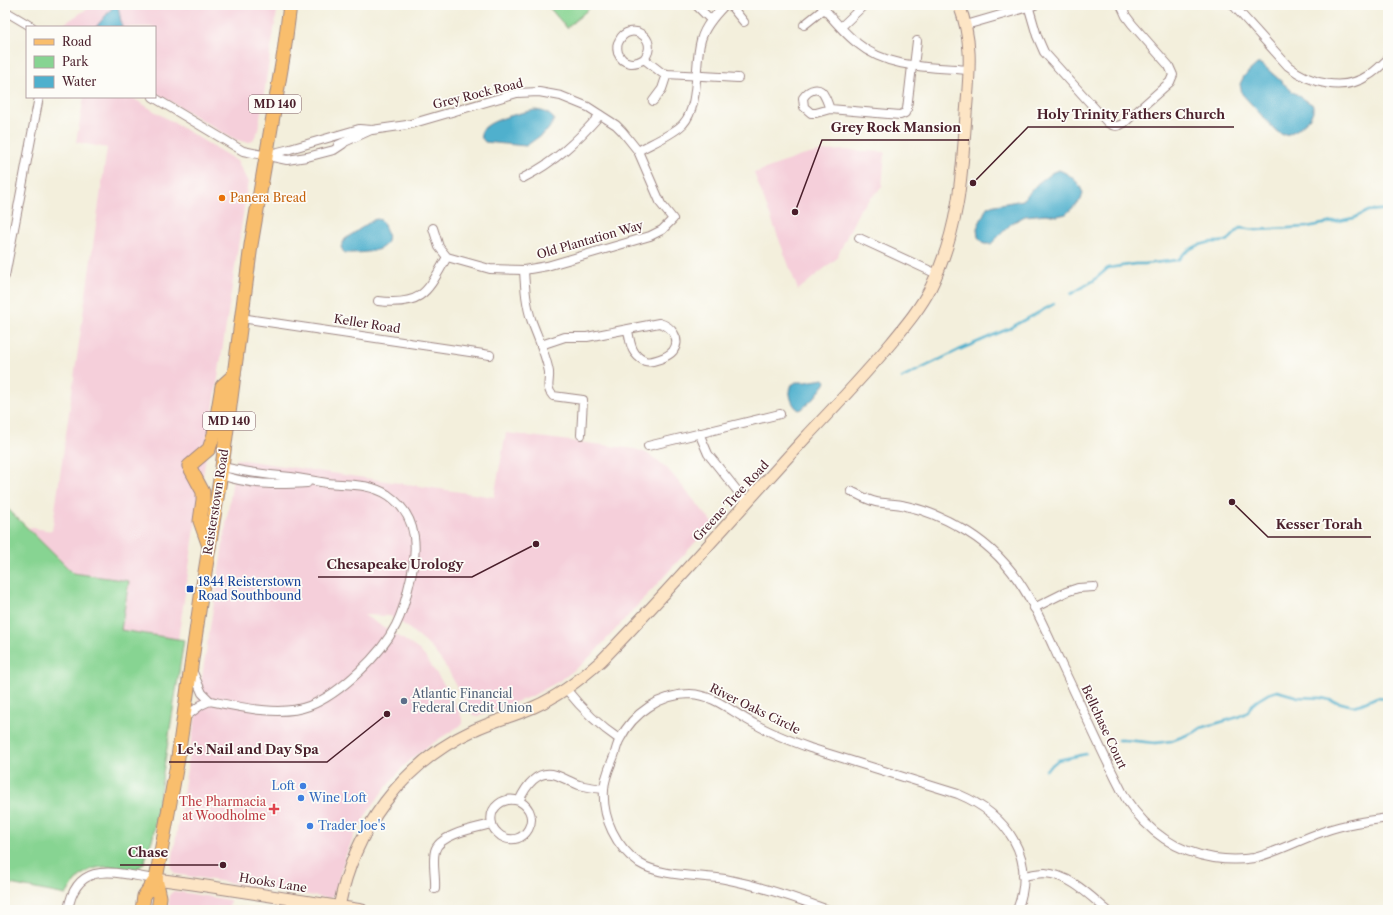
<svg xmlns="http://www.w3.org/2000/svg" width="1393" height="915" viewBox="0 0 1393 915" font-family="'Libre Caslon Text',serif">
  <style>
    .built { fill: #f5cfda }
    .green { fill: #87d492; stroke: #687a5e }
    .water { fill: #4fb0cd; stroke: #4c687c }
    .lines { fill: none; stroke-linecap: round; stroke-linejoin: round }
    .stream { stroke: #4fb0cd; stroke-width: 2.5 }
    .street-casing { stroke: #9e8784; stroke-width: 10 }
    .secondary-casing { stroke: #9e8784; stroke-width: 13 }
    .primary-casing { stroke: #9e8784; stroke-width: 15 }
    .street { stroke: #fff; stroke-width: 8 }
    .secondary { stroke: #fde5c5; stroke-width: 11 }
    .primary { stroke: #f9be6d; stroke-width: 13 }
    .food-dot { fill: #e8710a; stroke: #fdfcf7; stroke-width: 1.5 }
    .transit-dot { fill: #1a4fb4; stroke: #fdfcf7; stroke-width: 1.5 }
    .service-dot { fill: #5c6f8a; stroke: #fdfcf7; stroke-width: 1.5 }
    .shop-dot { fill: #3f7fe0; stroke: #fdfcf7; stroke-width: 1.5 }
    .health-dot { fill: #e0444e; stroke: #fdfcf7; stroke-width: 1.5 }
    .labels { text-anchor: middle; stroke-width: 3.5; stroke-linejoin: round; paint-order: stroke }
    .shield { fill: #fdfcf7; stroke: #806168; stroke-width: 1 }
    .shield-label { font-size: 11px; font-weight: bold; fill: #4a1f2b }
    .street-label { font-size: 12px; fill: #4a1f2b; stroke: #fdfcf7 }
    .food-label { font-size: 12px; fill: #c56008; stroke: #fdfcf7; text-anchor: start }
    .transit-label { font-size: 12px; fill: #164399; stroke: #fdfcf7; text-anchor: start }
    .service-label { font-size: 12px; fill: #4e5e75; stroke: #fdfcf7; text-anchor: start }
    .shop-label { font-size: 12px; fill: #366cbe; stroke: #fdfcf7; text-anchor: start }
    .health-label { font-size: 12px; fill: #be3a42; stroke: #fdfcf7; text-anchor: end }
    .leader { fill: none; stroke: #4a1f2b; stroke-width: 1.5 }
    .callout-dot { fill: #4a1f2b; stroke: #fdfcf7; stroke-width: 1.5 }
    .callout-label { font-size: 13px; text-anchor: middle; font-weight: bold; fill: #4a1f2b; stroke: #fdfcf7; stroke-width: 3.5; stroke-linejoin: round; paint-order: stroke }
  </style>
  <rect width="100%" height="100%" fill="#fdfcf7"/>
  <filter id="ink" filterUnits="userSpaceOnUse"><feTurbulence type="fractalNoise" baseFrequency=".025" numOctaves="2"/><feDisplacementMap in="SourceGraphic" scale="8" xChannelSelector="R" yChannelSelector="G"/><feConvolveMatrix kernelMatrix="1 2 1 2 8 2 1 2 1" color-interpolation-filters="sRGB"/></filter>
  <filter id="wash" filterUnits="userSpaceOnUse"><feTurbulence type="fractalNoise" baseFrequency=".012" numOctaves="4" result="noise"/><feDisplacementMap in="SourceGraphic" scale="16" xChannelSelector="R" yChannelSelector="G"/><feGaussianBlur stdDeviation="0.9" result="paint"/><feColorMatrix in="noise" values="0 0 0 0 0 0 0 0 0 0 0 0 0 0 0 0 0 1.4 0 .05"/><feComposite in="paint" operator="in"/></filter>
  <g filter="url(#wash)">
    <rect width="100%" height="100%" fill="#f3efdc"/>
    <g class="built">
      <polygon points="93,5 278,5 258,131 253,140 250,142 245,142 237,140 223,133 155,92 155,27 59,27"/>
      <polygon points="84,97 131,97 237,161 248,182 178,639 121,630 128,581 73,573 27,527 52,531 107,148 76,142"/>
      <polygon points="845,150 885,152 882,187 860,209 836,259 798,290 754,173 801,156 823,151"/>
      <polygon points="506,433 635,449 646,453 657,460 667,468 713,523 594,653 582,664 561,680 532,696 478,716 474,716 471,713 448,670 435,652 426,643 406,626 390,616 364,615 403,639 419,650 426,658 447,689 462,718 462,723 461,725 439,739 416,755 403,767 383,791 370,809 354,836 346,855 334,894 330,898 327,898 175,874 171,868 216,590 236,459 494,497"/>
      <polygon points="174,891 230,900 229,910 168,910 170,894"/>
    </g>
    <g class="green">
      <polygon points="547,5 593,5 567,28"/>
      <path d="M 5,506 L 73,573 L 129,581 L 121,630 L 184,640 L 153,837 L 144,863 L 136,870 C 129,870 121,868 114,867 C 90,865 78,874 66,895 L 5,883 Z"/>
    </g>
    <g class="water">
      <polygon points="118,6 122,27 96,27 112,8"/>
      <polygon points="1257,64 1260,64 1263,65 1293,92 1313,105 1313,111 1310,118 1298,129 1289,134 1283,135 1276,131 1242,94 1240,84 1244,76"/>
      <path d="M 535,110 C 543,111 548,112 554,119 L 552,124 L 547,131 L 526,146 L 485,142 C 484,140 482,139 481,137 C 477,121 525,112 535,110 Z"/>
      <path d="M 1059,170 C 1070,174 1079,182 1083,193 L 1081,200 L 1066,214 L 1057,216 L 1046,214 L 1025,216 L 1012,223 L 991,244 L 984,244 L 978,237 L 977,228 L 987,207 L 995,205 L 1023,200 L 1038,183 L 1053,172 Z"/>
      <path d="M 377,219 L 381,220 C 402,253 368,253 344,253 L 341,247 L 345,239 L 373,220 Z"/>
      <path d="M 824,379 L 826,381 L 825,384 L 814,398 L 802,409 L 799,410 C 791,405 789,395 790,386 L 796,382 L 805,382 Z"/>
    </g>
    <g class="lines">
      <g class="stream">
        <path d="M 1071,294 L 1093,281 L 1108,268 L 1135,264 L 1145,264 L 1178,260 C 1185,251 1196,245 1207,243 C 1213,241 1220,243 1226,241 C 1232,239 1235,232 1240,228 L 1256,230 L 1307,227 L 1354,218 L 1368,211 L 1388,209"/>
        <polyline points="902,378 959,350 1008,329 1054,304"/>
        <polyline points="1118,740 1126,740 1155,743 1171,741 1195,732 1201,728 1238,717 1248,712 1252,705 1258,700 1268,694 1277,691 1298,697 1322,698 1353,706 1361,704 1377,697 1388,698"/>
        <polyline points="1046,770 1058,760 1086,754"/>
      </g>
    </g>
  </g>
  <g filter="url(#ink)">
    <g class="lines">
      <defs>
        <g id="street">
          <polyline points="696,5 711,20"/>
          <polyline points="730,5 744,22"/>
          <path d="M 821,5 C 832,18 843,32 857,43 C 888,69 931,67 969,70"/>
          <path d="M 1028,5 L 1037,36 L 1044,52 L 1108,123 C 1114,127 1118,127 1124,123 L 1170,82 L 1173,75 L 1169,66 L 1132,24 L 1126,16 L 1121,5"/>
          <path d="M 1233,5 L 1288,66 C 1310,84 1344,92 1369,75 C 1376,71 1382,64 1388,59"/>
          <polyline points="5,11 32,27"/>
          <polyline points="804,25 824,9"/>
          <polyline points="966,25 1035,5"/>
          <polyline points="841,27 864,5"/>
          <path d="M 644,59 C 661,38 629,20 619,41 C 617,44 617,49 618,53 C 623,65 635,65 644,59 L 662,73 L 667,74 L 738,78"/>
          <polyline points="914,66 917,41"/>
          <polyline points="153,97 243,151 287,160 307,157 334,150 343,144"/>
          <polyline points="653,101 662,89 667,74"/>
          <path d="M 830,109 C 828,105 827,100 825,97 C 820,85 809,89 803,98 L 804,107 L 811,113 L 816,113 L 830,109 L 900,115 L 905,113 L 907,109 L 912,66"/>
          <polyline points="338,145 371,130"/>
          <path d="M 638,151 C 650,144 674,134 683,124 C 700,106 694,64 701,40 C 705,26 715,15 725,5"/>
          <polyline points="266,155 290,149 359,129 372,130 407,125 517,93 539,92 561,96 588,107 616,125 622,131 638,151 661,204 673,219 662,230 650,236 547,266 524,270 490,269 447,257 439,247 433,228"/>
          <path d="M 523,178 C 555,162 577,141 600,115"/>
          <polyline points="859,238 937,274"/>
          <path d="M 524,270 C 525,288 526,305 532,322 C 538,338 546,355 549,372 C 550,382 545,387 553,396 L 583,400 L 581,435"/>
          <polyline points="5,276 39,97"/>
          <path d="M 378,301 C 423,306 427,292 447,257"/>
          <polyline points="241,318 490,355"/>
          <path d="M 541,345 L 565,337 L 587,337 L 659,323 C 671,326 682,339 673,351 C 668,357 652,363 645,361 C 640,359 635,354 633,350 C 630,344 629,336 628,330"/>
          <polyline points="699,433 708,454 747,503"/>
          <polyline points="648,446 780,414"/>
          <path d="M 221,475 C 250,485 276,485 307,483"/>
          <path d="M 851,491 C 859,495 867,500 876,502 C 886,504 896,503 906,506 C 924,510 942,517 959,527 C 1018,559 1036,610 1063,668 C 1084,711 1103,756 1126,799 C 1147,831 1176,852 1214,858 C 1228,860 1241,860 1254,858 C 1278,852 1299,840 1322,832 C 1344,824 1366,821 1388,818"/>
          <polyline points="1034,608 1066,592 1078,588 1094,587"/>
          <polyline points="192,670 202,693 210,701"/>
          <path d="M 566,689 C 582,709 598,725 619,739"/>
          <path d="M 184,718 L 201,705 L 210,701 C 240,707 280,717 309,706 C 340,694 381,655 396,625 C 402,613 406,599 409,585 C 418,552 420,517 388,495 C 369,483 348,485 327,483 C 315,481 303,479 291,477 C 268,475 245,472 222,467"/>
          <path d="M 519,801 C 545,815 524,850 501,836 C 497,833 493,829 492,824 C 488,807 504,796 519,801 C 526,786 537,769 556,775 C 564,778 571,782 579,785 C 587,787 595,788 604,789"/>
          <path d="M 1023,876 C 1030,875 1038,873 1045,873 C 1070,875 1089,895 1107,910"/>
          <path d="M 435,889 C 436,876 432,863 435,851 C 439,834 477,828 492,824"/>
          <path d="M 68,910 C 77,857 118,874 156,879"/>
          <path d="M 828,910 C 794,897 760,886 725,879 C 699,875 661,877 639,863 C 616,847 602,818 604,790 C 604,779 610,766 614,756 C 616,750 617,744 620,739 C 633,713 661,694 690,694 C 715,695 733,713 755,724 C 772,734 791,741 810,748 L 958,794 C 1006,814 1038,857 1017,910"/>
        </g>
        <g id="secondary">
          <polyline points="156,879 193,884 362,910"/>
          <path d="M 339,907 C 354,830 402,763 474,730 C 493,721 514,716 534,707 C 559,696 581,679 601,661 C 672,588 738,511 807,436 C 836,405 865,375 892,342 C 906,325 921,307 931,287 C 959,230 962,176 966,114 C 969,75 974,43 959,5"/>
        </g>
        <g id="primary">
          <polyline points="209,546 200,521 203,500 203,492 189,466 209,449 214,434 222,386 234,375"/>
          <polyline points="156,879 160,897 158,910"/>
          <polyline points="142,910 144,896 156,879 177,764 201,597 222,467 251,245 284,52 290,5"/>
        </g>
      </defs>
      <use href="#street" class="street-casing"/>
      <use href="#secondary" class="secondary-casing"/>
      <use href="#primary" class="primary-casing"/>
      <use href="#street" class="street"/>
      <use href="#secondary" class="secondary"/>
      <use href="#primary" class="primary"/>
    </g>
  </g>
  <circle class="food-dot" cx="222" cy="198" r="4"/>
  <rect class="transit-dot" x="186" y="585" width="8" height="8" rx="2"/>
  <circle class="service-dot" cx="404" cy="701" r="4"/>
  <g class="shop-dot">
    <circle cx="303" cy="786" r="4"/>
    <circle cx="301" cy="798" r="4"/>
    <circle cx="310" cy="826" r="4"/>
  </g>
  <path class="health-dot" d="M272 803h4v4h4v4h-4v4h-4v-4h-4v-4h4z"/>
  <g class="labels">
    <g class="shield">
      <rect x="249" y="95" width="52" height="18" rx="3"/>
      <rect x="203" y="412" width="52" height="18" rx="3"/>
    </g>
    <g class="shield-label">
      <text x="275" y="108">MD 140</text>
      <text x="229" y="425">MD 140</text>
    </g>
    <g class="street-label">
      <text transform="translate(478 94) rotate(-14)" y="4">Grey Rock Road</text>
      <text transform="translate(590 240) rotate(-16)" y="4">Old Plantation Way</text>
      <text transform="translate(367 324) rotate(9)" y="4">Keller Road</text>
      <text transform="translate(731 501) rotate(-47)" y="4">Greene Tree Road</text>
      <text transform="translate(216 502) rotate(-81)" y="4">Reisterstown Road</text>
      <text transform="translate(755 709) rotate(26)" y="4">River Oaks Circle</text>
      <text transform="translate(1104 727) rotate(65)" y="4">Bellchase Court</text>
      <text transform="translate(273 883) rotate(9)" y="4">Hooks Lane</text>
    </g>
    <g class="food-label">
      <text x="230" y="202">Panera Bread</text>
    </g>
    <g class="transit-label">
      <text x="198" y="586">1844 Reisterstown<tspan x="198" dy="14">Road Southbound</tspan></text>
    </g>
    <g class="service-label">
      <text x="412" y="698">Atlantic Financial<tspan x="412" dy="14">Federal Credit Union</tspan></text>
    </g>
    <g class="shop-label">
      <text x="295" y="790" text-anchor="end">Loft</text>
      <text x="309" y="802">Wine Loft</text>
      <text x="318" y="830">Trader Joe's</text>
    </g>
    <g class="health-label">
      <text x="266" y="806">The Pharmacia<tspan x="266" dy="14">at Woodholme</tspan></text>
    </g>
  </g>
  <path class="leader" d="M973 183L1028 127H1234M795 212L822 140H969M1232 502L1268 537H1371M536 544L472 577H318M387 714L327 762H169M223 865L176 865H120"/>
  <g class="callout-dot">
    <circle cx="973" cy="183" r="4"/>
    <circle cx="795" cy="212" r="4"/>
    <circle cx="1232" cy="502" r="4"/>
    <circle cx="536" cy="544" r="4"/>
    <circle cx="387" cy="714" r="4"/>
    <circle cx="223" cy="865" r="4"/>
  </g>
  <g class="callout-label">
    <text x="1131" y="119">Holy Trinity Fathers Church</text>
    <text x="896" y="132">Grey Rock Mansion</text>
    <text x="1319" y="529">Kesser Torah</text>
    <text x="395" y="569">Chesapeake Urology</text>
    <text x="248" y="754">Le's Nail and Day Spa</text>
    <text x="148" y="857">Chase</text>
  </g>
  <rect width="1393" height="915" fill="none" stroke="#fdfcf7" stroke-width="20"/>
  <rect x="26" y="26" width="130" height="72" fill="#fdfcf7" stroke="#b5a4a5"/>
  <rect x="34" y="39" width="20" height="6" fill="#f9be6d" stroke="#b5a4a5"/>
  <text x="62" y="46" font-size="12" fill="#4a1f2b">Road</text>
  <rect x="34" y="56" width="20" height="12" fill="#87d492" stroke="#b5a4a5"/>
  <text x="62" y="66" font-size="12" fill="#4a1f2b">Park</text>
  <rect x="34" y="76" width="20" height="12" fill="#4fb0cd" stroke="#b5a4a5"/>
  <text x="62" y="86" font-size="12" fill="#4a1f2b">Water</text>
</svg>
